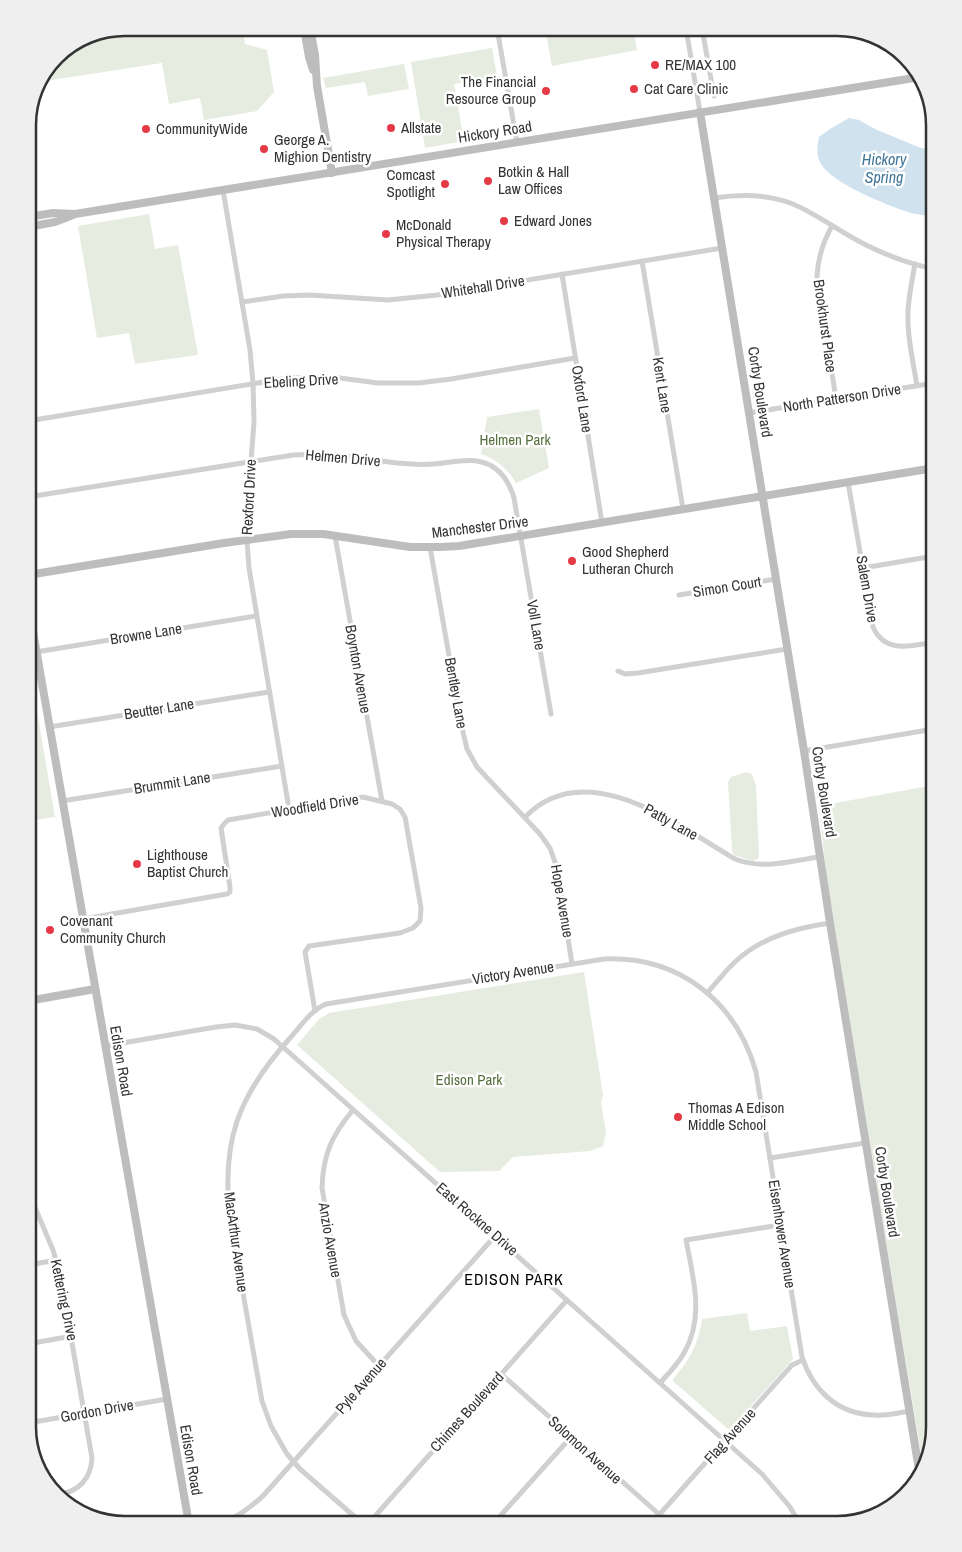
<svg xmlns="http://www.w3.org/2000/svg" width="962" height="1552" viewBox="0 0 962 1552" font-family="'Archivo Narrow',sans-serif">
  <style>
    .green { fill: #e6ecdf }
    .water { fill: #cfe2ee }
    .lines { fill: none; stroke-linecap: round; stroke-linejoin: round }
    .street { stroke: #d0d0d0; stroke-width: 5 }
    .secondary { stroke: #bdbdbd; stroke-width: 8 }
    .poi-dot { fill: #e63946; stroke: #fff; stroke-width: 2 }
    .labels { text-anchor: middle; stroke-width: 5; stroke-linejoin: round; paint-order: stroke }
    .poi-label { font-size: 15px; fill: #333; stroke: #fff; text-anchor: start }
    .street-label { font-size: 15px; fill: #333; stroke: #fff }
    .park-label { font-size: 15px; fill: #56703f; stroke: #fff }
    .water-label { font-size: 16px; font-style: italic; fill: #3f7597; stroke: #fff }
    .neighbourhood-label { font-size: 16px; letter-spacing: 1px; fill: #000; stroke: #fff }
    .rim { fill: none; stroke: #333; stroke-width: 2.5 }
  </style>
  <rect width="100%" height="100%" fill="#fff"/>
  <g class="green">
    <polygon points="125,28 243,28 245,44 267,50 274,92 257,111 204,120 200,98 169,104 162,63 39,82 56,56 88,35"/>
    <polygon points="545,28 633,28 637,50 552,66"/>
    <polygon points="492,48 497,76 454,84 464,141 425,148 411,62"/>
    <polygon points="404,64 409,89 368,96 365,82 326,88 323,78"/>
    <polygon points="149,214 155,249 178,245 198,355 135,364 129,333 97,338 78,226"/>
    <path d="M 539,409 L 549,468 L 516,483 C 508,469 496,459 481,454 L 487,417 Z"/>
    <polygon points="28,658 55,817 28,821"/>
    <polygon points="746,772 752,774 756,786 759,855 758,859 752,861 734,855 732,851 728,782 731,777"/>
    <polygon points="934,785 934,1427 923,1466 827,881 819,806"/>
    <polygon points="584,972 603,1095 601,1102 606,1133 603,1146 590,1151 513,1157 499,1171 440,1172 297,1045 319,1019 329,1013"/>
    <path d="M 747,1313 L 750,1331 L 787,1326 L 793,1359 L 729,1430 L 673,1381 L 673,1379 C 689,1361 699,1343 702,1319 Z"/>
  </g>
  <path class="water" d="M 849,118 L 859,120 L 875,129 L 921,148 L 934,150 L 934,216 C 926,215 916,215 908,212 C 886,205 832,183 821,164 C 816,155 817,147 819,137 L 830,129 Z"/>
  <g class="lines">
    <g class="street">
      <polyline points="497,28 517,143"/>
      <polyline points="686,28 700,112"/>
      <polyline points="702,28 714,96"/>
      <polyline points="909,65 912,78"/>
      <polyline points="223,190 250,350 253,383 254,422 246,527 249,568 288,803"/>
      <path d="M 714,198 C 740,194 768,194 793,204 C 819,215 841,233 866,245 C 888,256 910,264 934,269"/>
      <path d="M 832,226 C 823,242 818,257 817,276 L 836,399"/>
      <polyline points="642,261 683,509"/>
      <path d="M 915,264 C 912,280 909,295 908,311 C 907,336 913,361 917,386"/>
      <polyline points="562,274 602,523"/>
      <polyline points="242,302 283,296 310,295 388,300 437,295 722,248"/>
      <polyline points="749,413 934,383"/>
      <polyline points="28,421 288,378 332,377 378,383 419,383 451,379 575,358"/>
      <path d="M 848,482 L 873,627 C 885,654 911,646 934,642"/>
      <path d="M 28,497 L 293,455 C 311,454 329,453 346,456 C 376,460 404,466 434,464 C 452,463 472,456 490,465 C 503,472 510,484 514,498 L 551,714"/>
      <polyline points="335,536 382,801"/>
      <polyline points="430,547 461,724 467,749 477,767 540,834 550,848 557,868 572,964"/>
      <polyline points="863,568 934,556"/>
      <polyline points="679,595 776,579"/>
      <polyline points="36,652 256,616"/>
      <polyline points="618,671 625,674 638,673 787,649"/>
      <polyline points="49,727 269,692"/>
      <polyline points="804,751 934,729"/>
      <polyline points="62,801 282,766"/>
      <path d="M 525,817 C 586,754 677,825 735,859 C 763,870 791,861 819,857"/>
      <polyline points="83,919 227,894 230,892 230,887 221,828 224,824 228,820 363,797 392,804 400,809 405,817 421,908 420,921 413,928 400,933 309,946 305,952 315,1011"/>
      <path d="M 707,993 C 717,982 726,970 736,961 C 762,937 796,928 830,923"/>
      <polyline points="105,1046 216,1027 235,1025 257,1029 274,1039 762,1474 790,1507 800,1524"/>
      <path d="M 353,1110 C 332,1135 323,1154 322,1188 L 344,1315 L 356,1341 L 379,1366"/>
      <polyline points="770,1158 865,1143"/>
      <path d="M 28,1191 L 53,1250 L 60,1274 L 92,1458 C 91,1478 79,1492 59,1494"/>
      <polyline points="28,1265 57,1260"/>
      <polyline points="28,1344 72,1336"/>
      <polyline points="501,1374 670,1524"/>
      <path d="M 660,1383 C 668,1374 678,1364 684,1353 C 705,1317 693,1277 686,1240 L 780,1225"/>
      <polyline points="28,1423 167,1399"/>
      <polyline points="659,1515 792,1365 803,1360"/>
      <path d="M 218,1524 C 235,1519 248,1509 262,1497 L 495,1236"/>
      <path d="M 363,1524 L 300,1469 L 287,1454 L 271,1426 L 262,1401 L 230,1219 C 221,1141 238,1096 290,1038 C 301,1026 311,1010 326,1004 L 604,959 C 679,956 736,1001 756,1072 L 802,1357 C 813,1390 837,1414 874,1415 C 885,1416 898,1413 909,1411"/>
      <polyline points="368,1524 567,1300"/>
      <polyline points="493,1524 571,1437"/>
    </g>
    <g class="secondary">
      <polyline points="304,28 309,57 313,70"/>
      <polyline points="310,28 315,55 317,86 332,173"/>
      <polyline points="700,112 804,751 830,923 920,1476"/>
      <polyline points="28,217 53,213 75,214 920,77"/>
      <polyline points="28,227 55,222 73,215"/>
      <polyline points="28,575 224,543 291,534 323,534 410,547 440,547 459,546 934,468"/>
      <polyline points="28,603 189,1524"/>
      <polyline points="28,1001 95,989"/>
    </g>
  </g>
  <g class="poi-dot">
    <circle cx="655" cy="65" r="5"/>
    <circle cx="634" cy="89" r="5"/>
    <circle cx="546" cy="91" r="5"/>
    <circle cx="391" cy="128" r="5"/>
    <circle cx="146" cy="129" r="5"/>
    <circle cx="264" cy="149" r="5"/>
    <circle cx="488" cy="181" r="5"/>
    <circle cx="445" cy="184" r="5"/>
    <circle cx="504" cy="221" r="5"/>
    <circle cx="386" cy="234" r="5"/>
    <circle cx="572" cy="561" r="5"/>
    <circle cx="137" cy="864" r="5"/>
    <circle cx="50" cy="930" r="5"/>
    <circle cx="678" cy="1117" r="5"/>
  </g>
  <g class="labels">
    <g class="poi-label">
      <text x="665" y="70">RE/MAX 100</text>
      <text x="536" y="87" text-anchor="end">The Financial<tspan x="536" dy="17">Resource Group</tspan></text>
      <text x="644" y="94">Cat Care Clinic</text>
      <text x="401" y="133">Allstate</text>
      <text x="156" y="134">CommunityWide</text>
      <text x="274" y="145">George A.<tspan x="274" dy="17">Mighion Dentistry</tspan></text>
      <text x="498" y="177">Botkin &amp; Hall<tspan x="498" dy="17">Law Offices</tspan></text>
      <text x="435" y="180" text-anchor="end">Comcast<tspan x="435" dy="17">Spotlight</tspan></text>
      <text x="514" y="226">Edward Jones</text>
      <text x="396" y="230">McDonald<tspan x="396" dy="17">Physical Therapy</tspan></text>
      <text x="582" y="557">Good Shepherd<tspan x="582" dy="17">Lutheran Church</tspan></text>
      <text x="147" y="860">Lighthouse<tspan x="147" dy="17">Baptist Church</tspan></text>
      <text x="60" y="926">Covenant<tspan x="60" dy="17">Community Church</tspan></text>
      <text x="688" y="1113">Thomas A Edison<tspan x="688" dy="17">Middle School</tspan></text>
    </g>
    <g class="street-label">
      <text transform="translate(495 132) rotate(-9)" y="5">Hickory Road</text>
      <text transform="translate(483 287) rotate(-9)" y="5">Whitehall Drive</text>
      <text transform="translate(825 326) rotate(82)" y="5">Brookhurst Place</text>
      <text transform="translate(301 381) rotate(-3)" y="5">Ebeling Drive</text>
      <text transform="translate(662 385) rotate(81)" y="5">Kent Lane</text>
      <text transform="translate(760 392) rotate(81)" y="5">Corby Boulevard</text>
      <text transform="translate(842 398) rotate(-9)" y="5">North Patterson Drive</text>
      <text transform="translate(582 399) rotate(81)" y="5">Oxford Lane</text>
      <text transform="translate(343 458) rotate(5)" y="5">Helmen Drive</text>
      <text transform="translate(249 497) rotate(-87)" y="5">Rexford Drive</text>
      <text transform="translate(480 527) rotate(-7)" y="5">Manchester Drive</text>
      <text transform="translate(727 587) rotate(-9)" y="5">Simon Court</text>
      <text transform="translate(867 589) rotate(80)" y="5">Salem Drive</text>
      <text transform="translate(536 625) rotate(80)" y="5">Voll Lane</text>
      <text transform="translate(146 634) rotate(-9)" y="5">Browne Lane</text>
      <text transform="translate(358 669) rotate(80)" y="5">Boynton Avenue</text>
      <text transform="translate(456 693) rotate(80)" y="5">Bentley Lane</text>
      <text transform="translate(159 709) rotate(-9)" y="5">Beutter Lane</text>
      <text transform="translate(172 783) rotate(-9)" y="5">Brummit Lane</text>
      <text transform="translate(824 792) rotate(81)" y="5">Corby Boulevard</text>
      <text transform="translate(315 806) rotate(-9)" y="5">Woodfield Drive</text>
      <text transform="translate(671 822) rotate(29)" y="5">Patty Lane</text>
      <text transform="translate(562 901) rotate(80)" y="5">Hope Avenue</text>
      <text transform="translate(513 973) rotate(-9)" y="5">Victory Avenue</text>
      <text transform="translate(121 1061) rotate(80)" y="5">Edison Road</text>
      <text transform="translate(887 1192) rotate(81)" y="5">Corby Boulevard</text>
      <text transform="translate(477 1219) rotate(41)" y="5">East Rockne Drive</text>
      <text transform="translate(782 1234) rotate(81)" y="5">Eisenhower Avenue</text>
      <text transform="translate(330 1240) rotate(80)" y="5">Anzio Avenue</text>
      <text transform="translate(236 1242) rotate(82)" y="5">MacArthur Avenue</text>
      <text transform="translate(64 1300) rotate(78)" y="5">Kettering Drive</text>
      <text transform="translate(361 1386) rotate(-49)" y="5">Pyle Avenue</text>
      <text transform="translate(97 1411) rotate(-10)" y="5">Gordon Drive</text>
      <text transform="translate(467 1412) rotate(-48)" y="5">Chimes Boulevard</text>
      <text transform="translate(730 1436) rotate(-48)" y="5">Flag Avenue</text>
      <text transform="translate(585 1450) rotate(42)" y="5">Solomon Avenue</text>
      <text transform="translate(191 1460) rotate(80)" y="5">Edison Road</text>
    </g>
    <g class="park-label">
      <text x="515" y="445">Helmen Park</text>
      <text x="469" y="1085">Edison Park</text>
    </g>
    <g class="water-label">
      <text x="884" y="165">Hickory<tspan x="884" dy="18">Spring</tspan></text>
    </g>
    <g class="neighbourhood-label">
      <text x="514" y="1285">EDISON PARK</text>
    </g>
  </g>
  <path d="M0 0H962V1552H0ZM125 36H837A89 89 0 0 1 926 125V1427A89 89 0 0 1 837 1516H125A89 89 0 0 1 36 1427V125A89 89 0 0 1 125 36Z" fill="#efefef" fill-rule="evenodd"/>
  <path class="rim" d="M125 36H837A89 89 0 0 1 926 125V1427A89 89 0 0 1 837 1516H125A89 89 0 0 1 36 1427V125A89 89 0 0 1 125 36Z"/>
</svg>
